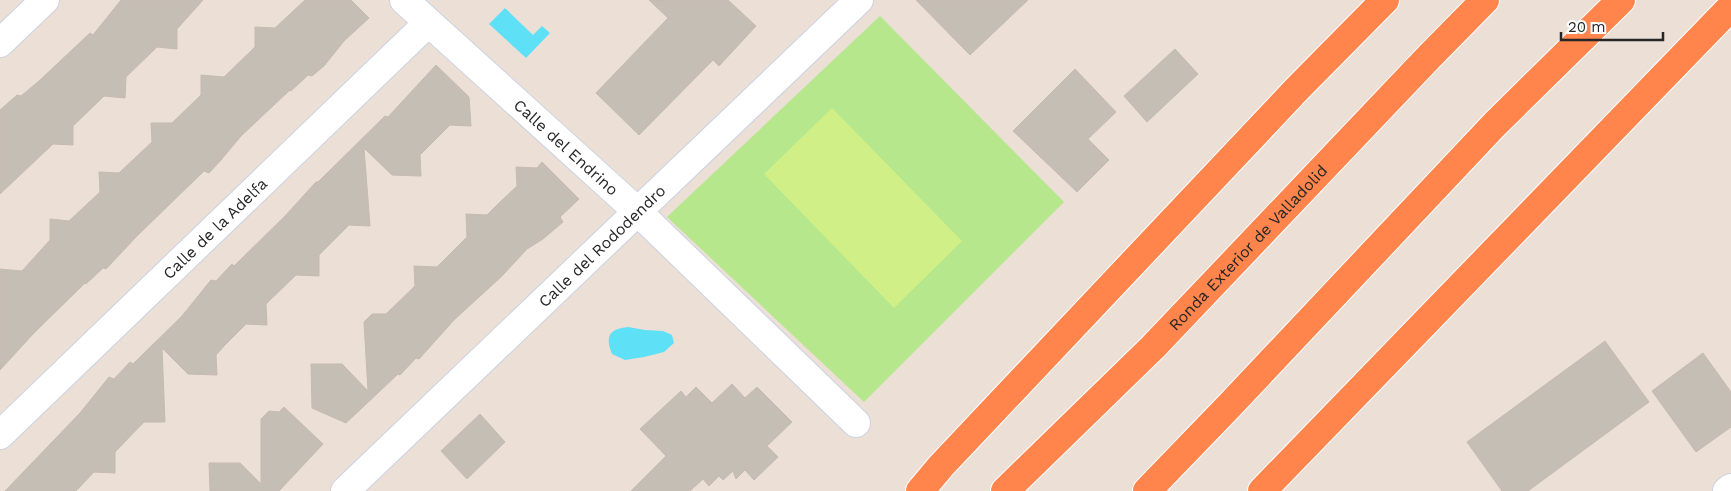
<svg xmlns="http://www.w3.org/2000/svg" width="1731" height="491" viewBox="0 0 1731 491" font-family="'Work Sans',sans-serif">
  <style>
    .green { fill: #b6e78d }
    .pitch { fill: #d0f087 }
    .water { fill: #5ee1f7 }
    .building { fill: #c5beb5; stroke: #c6bbb0 }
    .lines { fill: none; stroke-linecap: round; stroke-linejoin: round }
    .minor-casing { stroke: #cbd2e2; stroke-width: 30 }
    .highway-casing { stroke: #fff; stroke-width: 30 }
    .minor { stroke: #fff; stroke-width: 28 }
    .highway { stroke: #ff854d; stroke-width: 28 }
    .labels { text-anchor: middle; stroke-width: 4.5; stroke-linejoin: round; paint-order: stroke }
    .street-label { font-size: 16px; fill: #262626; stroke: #fff }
  </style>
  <rect width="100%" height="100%" fill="#ebdfd6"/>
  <polygon class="green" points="880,16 1064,202 864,402 667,217"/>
  <polygon class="pitch" points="832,108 962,241 894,308 764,174"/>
  <g class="water">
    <polygon points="505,8 533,35 542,26 550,33 526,58 489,24"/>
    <path d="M 628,327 L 645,330 L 663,331 L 672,335 L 674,343 L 664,352 L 644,357 L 625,360 L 612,354 C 605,336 609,329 628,327 Z"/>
  </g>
  <g class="building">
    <polygon points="121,0 203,0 177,29 177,49 157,47 126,77 125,98 104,96 73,126 73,145 53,144 0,194 0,110 17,95 21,96 39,81 90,33 93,35"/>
    <polygon points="305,0 351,0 369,18 344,41 324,66 312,76 308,75 291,91 290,90 241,136 221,160 209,173 204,171 137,236 106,269 103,268 86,284 85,283 34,333 0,370 0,269 22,271 50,240 50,219 69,221 100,192 99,172 119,173 152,142 151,123 172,123 201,95 201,75 224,77 255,47 255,27 275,28"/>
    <polygon points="649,0 728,0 756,26 719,66 713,60 639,135 596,93 668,18"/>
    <polygon points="916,0 1028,0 970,55"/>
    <polygon points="1175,49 1198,74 1147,122 1124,96"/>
    <polygon points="436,65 469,97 471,126 450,125 420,155 421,176 392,175 364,148 370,226 349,225 319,255 319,276 296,275 266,304 267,325 246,324 224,346 216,355 217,375 188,374 162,348 165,422 144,422 115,452 115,473 94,472 76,491 5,491 80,413 109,377 114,379 130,362 133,364 182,316 211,280 216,281 232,264 234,266 285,216 316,182 318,182 385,116 388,117"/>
    <polygon points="1075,69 1116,112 1088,139 1109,160 1077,192 1013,131"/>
    <polygon points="542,162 579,199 560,217 563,222 543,239 527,249 502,276 454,320 419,359 416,358 400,375 398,374 346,423 312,408 311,364 342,364 368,391 364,322 372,314 386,314 415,286 414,266 437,267 467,237 466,214 487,215 498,204 517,186 516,167 537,168"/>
    <polygon points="1605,341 1649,402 1528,491 1502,491 1467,442"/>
    <polygon points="1703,353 1731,392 1731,427 1696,452 1652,391"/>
    <polygon points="732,384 745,398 757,387 792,422 767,446 778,457 754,480 745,470 736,479 733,471 723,480 719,476 709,486 703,479 690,491 631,491 666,456 640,429 681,391 686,397 696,387 712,403"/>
    <polygon points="284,407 323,444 279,491 210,491 209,463 240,463 261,484 261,419 269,411 279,412"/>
    <polygon points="480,414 505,442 467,479 441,451"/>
  </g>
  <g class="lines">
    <defs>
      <g id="minor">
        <path id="s1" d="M 404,0 L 637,211 L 856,423"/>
        <polyline points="0,43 45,0"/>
        <path id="s2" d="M 0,435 L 428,23"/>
        <path id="s3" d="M 345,491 L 859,0"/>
        <polyline points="1727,491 1731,488"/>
      </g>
      <g id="highway">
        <polyline points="920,491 941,466 1298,88 1385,0"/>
        <path id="s4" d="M 1005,491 L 1153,347 L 1426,60 L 1485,0"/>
        <polyline points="1147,491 1231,404 1494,125 1621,0"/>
        <polyline points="1262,491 1731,7"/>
      </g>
    </defs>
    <use href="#minor" class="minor-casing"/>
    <use href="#highway" class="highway-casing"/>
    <use href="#minor" class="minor"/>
    <use href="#highway" class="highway"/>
  </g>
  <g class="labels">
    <g class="street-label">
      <text dy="6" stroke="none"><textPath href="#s1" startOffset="219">Calle del Endrino</textPath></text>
      <text dy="6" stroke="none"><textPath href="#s2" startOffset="298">Calle de la Adelfa</textPath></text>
      <text dy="6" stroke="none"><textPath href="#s3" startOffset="355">Calle del Rododendro</textPath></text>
      <text dy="6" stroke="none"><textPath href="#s4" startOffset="344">Ronda Exterior de Valladolid</textPath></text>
    </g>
  </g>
  <path d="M1561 32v8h102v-8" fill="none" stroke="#262626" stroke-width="2.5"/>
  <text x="1568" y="32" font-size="15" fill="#262626" stroke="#ffffff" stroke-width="4" paint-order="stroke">20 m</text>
</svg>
